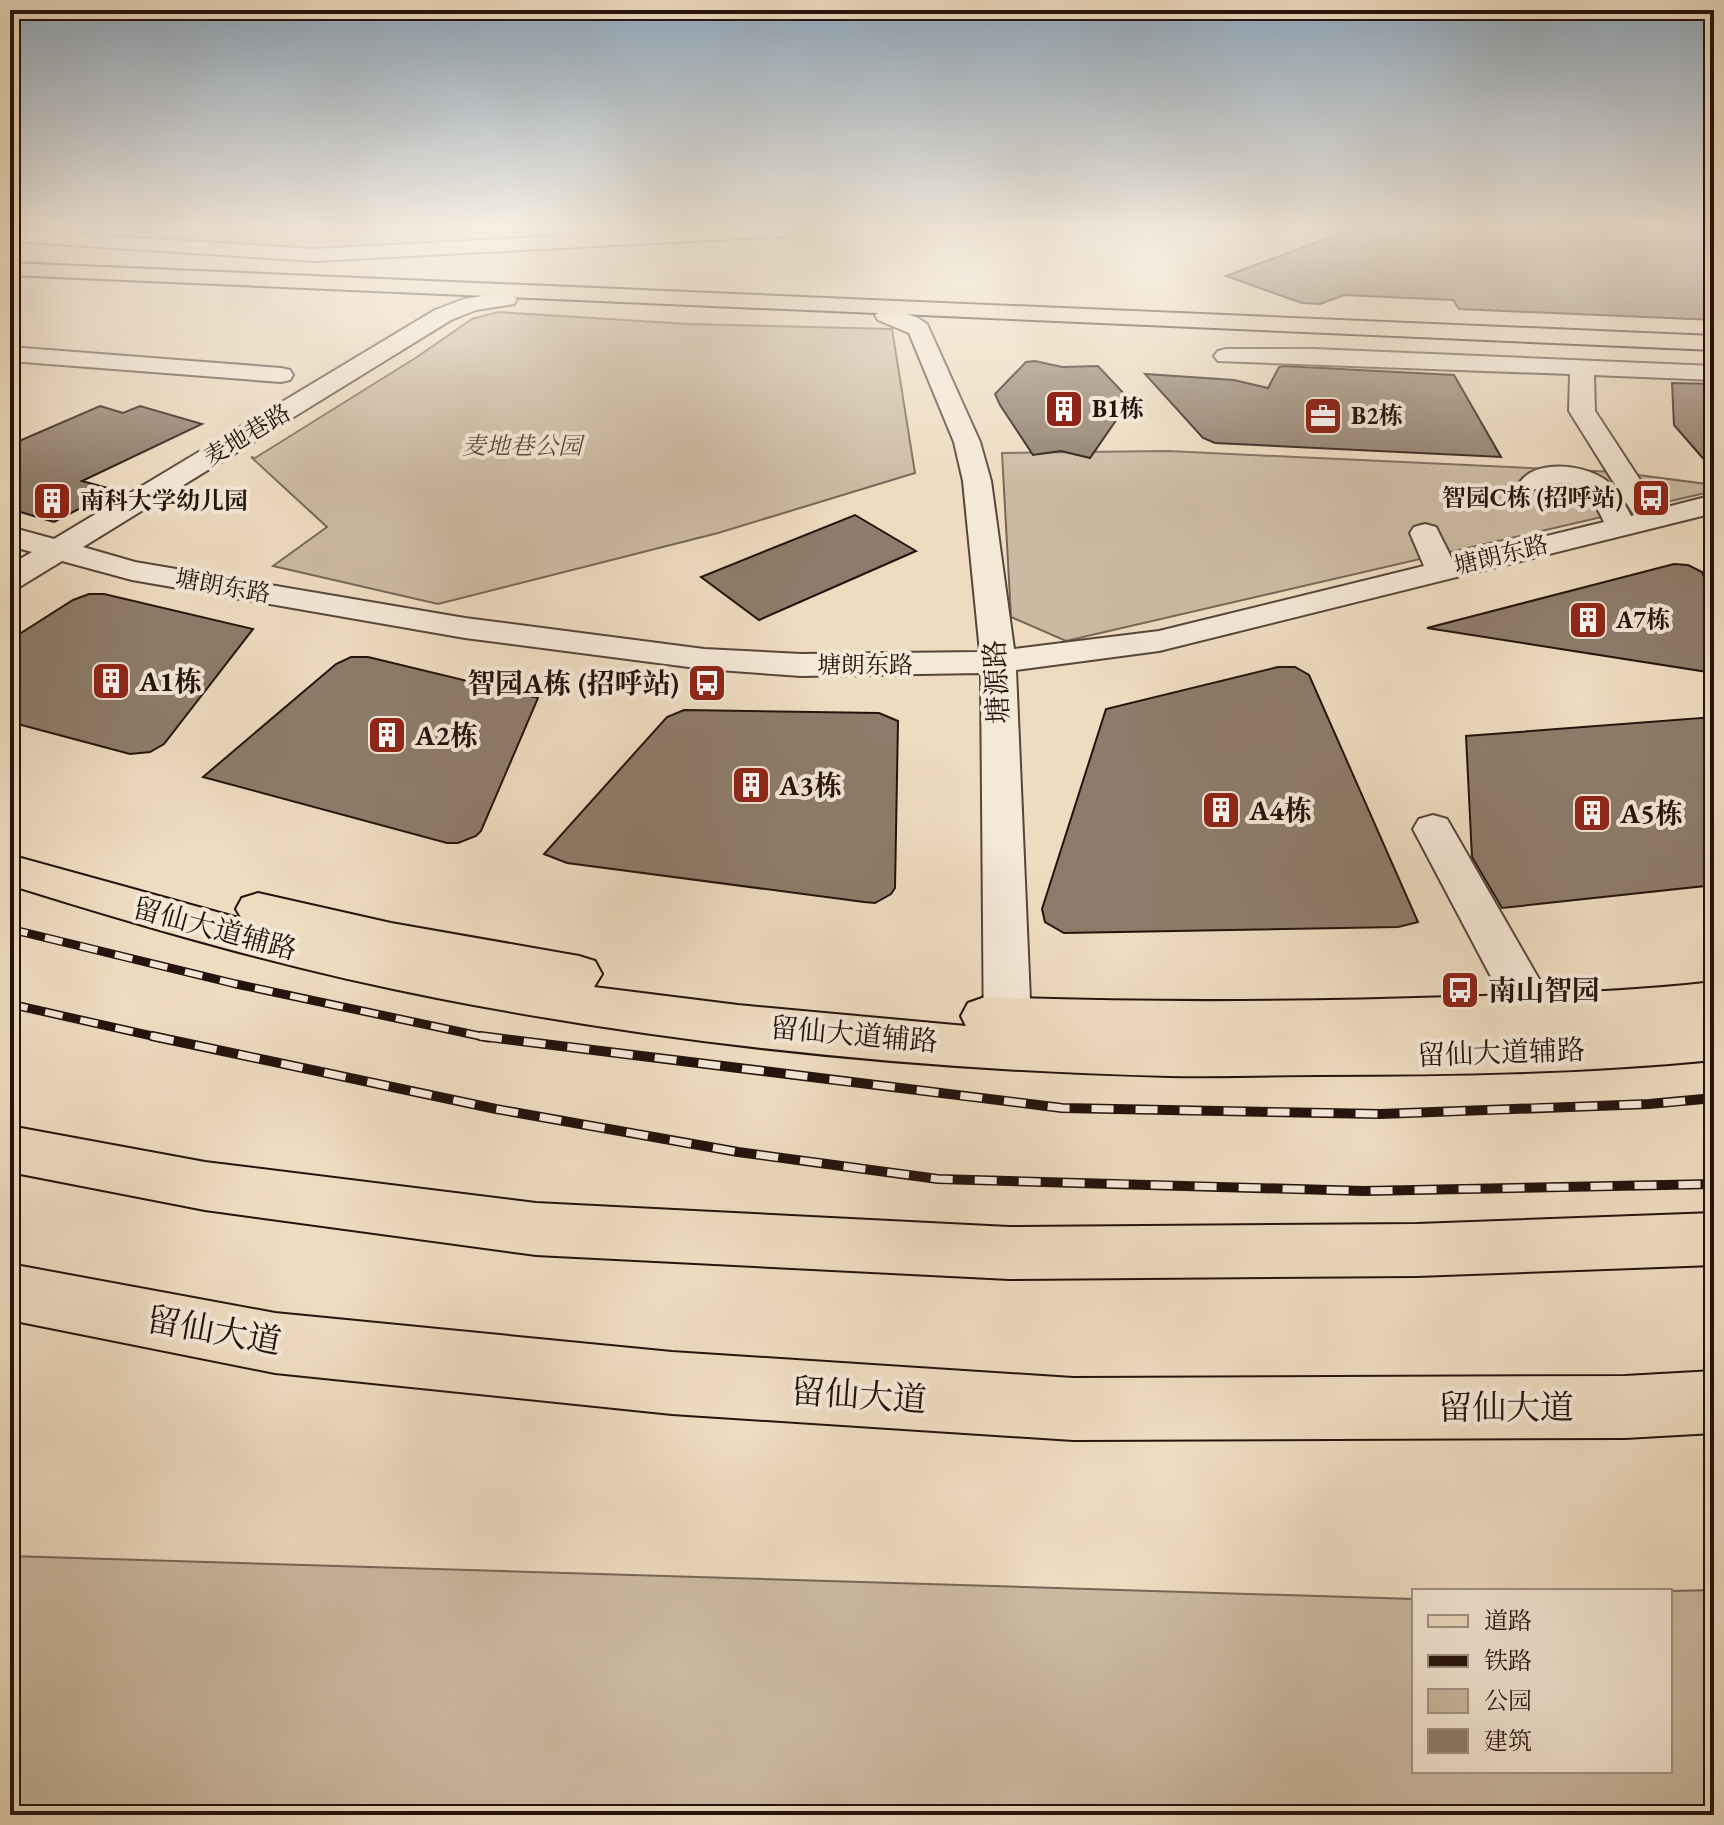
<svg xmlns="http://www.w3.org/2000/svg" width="1724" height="1825" viewBox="0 0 1724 1825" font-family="'EB Garamond','Noto Serif SC',serif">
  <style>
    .green { fill: #cbbaa2; stroke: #776658; stroke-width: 2 }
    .building { fill: #8d7c6b; stroke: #23130d; stroke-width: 2 }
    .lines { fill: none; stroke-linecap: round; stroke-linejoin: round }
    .minor-casing { stroke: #56453a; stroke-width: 4 }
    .major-casing { stroke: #23130d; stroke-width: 4 }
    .minor { fill: #f4e8d7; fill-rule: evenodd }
    .major { fill: #eedcc1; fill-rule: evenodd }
    .rail-far1-casing { stroke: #23130d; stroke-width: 9 }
    .rail-casing { stroke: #23130d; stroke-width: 10 }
    .rail-far1 { stroke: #f4e8d7; stroke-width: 6; stroke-dasharray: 18; stroke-linecap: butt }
    .rail { stroke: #f4e8d7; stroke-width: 7; stroke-dasharray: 22; stroke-linecap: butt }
    .labels { text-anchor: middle; stroke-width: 8; stroke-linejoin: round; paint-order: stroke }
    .far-poi-label { font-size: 24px; font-weight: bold; fill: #23130d; stroke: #f4e8d7; text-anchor: start }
    .far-street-label { font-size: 24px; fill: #23130d; stroke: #f4e8d7 }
    .far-park-label { font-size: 24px; font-style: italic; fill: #5e4d41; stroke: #f4e8d7 }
    .poi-label { font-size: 28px; font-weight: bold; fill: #23130d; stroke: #f4e8d7; text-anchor: start }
    .street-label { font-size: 28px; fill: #23130d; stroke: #f4e8d7 }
    .near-street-label { font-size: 34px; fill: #23130d; stroke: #f4e8d7 }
  </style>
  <rect width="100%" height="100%" fill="#eedcc1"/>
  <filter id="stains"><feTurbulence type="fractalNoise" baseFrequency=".0025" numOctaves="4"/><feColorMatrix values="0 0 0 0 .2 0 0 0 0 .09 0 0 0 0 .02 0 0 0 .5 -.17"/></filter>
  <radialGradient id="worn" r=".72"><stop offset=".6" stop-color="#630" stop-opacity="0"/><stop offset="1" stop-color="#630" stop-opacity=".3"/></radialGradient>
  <g class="green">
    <polygon points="56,230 709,230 318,253 50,233"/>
    <polygon points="498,312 688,324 892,329 915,473 718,533 438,604 273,566 327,527 251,457 255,458 417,357 472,319"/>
    <polygon points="1168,451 1615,472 1714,485 1714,491 1066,641 1011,617 1002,453"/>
    <polygon points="10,1556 1414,1599 1414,1771 1670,1771 1670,1591 1714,1590 1714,1815 10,1815"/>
  </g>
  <g class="building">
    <polygon points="1350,230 1714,230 1714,320 1459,309 1453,300 1344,295 1320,304 1302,303 1226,276"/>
    <polygon points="1035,361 1062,367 1098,366 1130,400 1090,458 1061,451 1033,455 1000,405 995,394 1026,362"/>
    <polygon points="1283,366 1454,375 1501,457 1215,443 1203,438 1145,374 1234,380 1268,388 1279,367"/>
    <polygon points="1672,383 1714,384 1714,471 1674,425"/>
    <polygon points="100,406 123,413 140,406 202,424 82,481 115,490 54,522 10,509 10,445"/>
    <polygon points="855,515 916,551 759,620 701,577"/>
    <polygon points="1674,564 1688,565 1702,572 1714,601 1714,673 1427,628"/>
    <polygon points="89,594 104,594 253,629 164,744 150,752 130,754 10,722 10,640 73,600"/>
    <polygon points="351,657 368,657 538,698 481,831 476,836 458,843 447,843 203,777 336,664"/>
    <polygon points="1278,667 1295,667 1309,675 1418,922 1398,927 1064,933 1045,922 1042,909 1106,709"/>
    <polygon points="684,710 879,713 898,721 895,888 891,894 875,903 864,902 567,863 544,854 667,717"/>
    <polygon points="1714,717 1714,885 1502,908 1472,857 1466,736"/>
  </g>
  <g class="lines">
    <defs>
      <g id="minor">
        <polygon points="10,230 314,249 678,230 798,230 788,236 314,261 10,241"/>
        <path d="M 506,292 L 517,299 L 514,304 L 476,310 L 451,320 L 83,547 L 135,562 L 465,618 L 704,649 L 801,654 L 980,652 L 963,481 L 954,442 L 909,333 L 878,320 L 875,315 L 886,308 L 916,317 L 927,324 L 980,442 L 991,481 L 1014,649 L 1159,631 L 1424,566 L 1410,533 L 1414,527 L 1425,524 L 1436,527 L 1452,559 L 1604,522 C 1594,500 1578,475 1550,485 C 1539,489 1535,491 1524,488 L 1520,482 C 1537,458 1590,465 1609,483 C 1619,492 1625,505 1631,516 L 1634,515 L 1569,411 L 1570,374 L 1218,361 L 1214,356 L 1218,351 L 1226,349 L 1313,349 L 1714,366 L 1714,380 L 1594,375 L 1595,411 L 1659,509 L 1714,495 L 1714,513 L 1159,651 L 1016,670 L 1032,1047 L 1025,1061 L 1008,1067 L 991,1061 L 984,1047 L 981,673 L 801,676 L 704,669 L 465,638 L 132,580 L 62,561 L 21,586 L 10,589 L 10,565 L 32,552 L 10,546 L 10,527 L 54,539 L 435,310 L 464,299 Z"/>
        <polygon points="10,347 281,368 290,370 293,375 290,380 281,382 10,361"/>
        <polygon points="1433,815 1447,819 1551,1000 1558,1013 1551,1026 1534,1032 1517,1026 1413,829 1419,819"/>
      </g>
      <g id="major">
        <polygon points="10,263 1714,336 1714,350 10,275"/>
        <path d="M 10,855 L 242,919 L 236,909 L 242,898 L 258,893 L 391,923 L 579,956 L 595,961 L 602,974 L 594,987 L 738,1005 L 966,1026 L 961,1016 L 968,1003 L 985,997 C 1141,1003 1297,1002 1453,997 C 1540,994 1627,992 1714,982 L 1714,1020 L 1669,1025 L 1714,1020 L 1714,1060 C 1581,1073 1449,1075 1316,1075 C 1267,1075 1218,1077 1169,1076 C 924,1070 677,1045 437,998 C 292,970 151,929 10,885 Z"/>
        <polygon points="10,1126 205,1162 536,1203 1009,1227 1417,1224 1714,1213 1714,1265 1417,1276 1009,1279 536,1255 205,1210 10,1172"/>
        <polygon points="10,1264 275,1313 672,1352 1073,1378 1625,1376 1714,1371 1714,1433 1625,1438 1073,1440 672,1414 275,1373 10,1320"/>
      </g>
    </defs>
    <use href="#minor" class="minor-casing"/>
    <use href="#major" class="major-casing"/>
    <use href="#minor" class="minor"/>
    <use href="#major" class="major"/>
    <defs>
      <g id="rail-far1">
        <polyline points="10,929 236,984 489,1038"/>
        <polyline points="10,1004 161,1038"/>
      </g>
      <g id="rail">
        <polyline points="152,1036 496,1109 738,1152 938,1179 1364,1191 1714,1184"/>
        <polyline points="480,1036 1062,1108 1380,1114 1649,1104 1714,1098"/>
      </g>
    </defs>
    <use href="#rail-far1" class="rail-far1-casing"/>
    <use href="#rail" class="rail-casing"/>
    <use href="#rail-far1" class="rail-far1"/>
    <use href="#rail" class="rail"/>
  </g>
  <linearGradient id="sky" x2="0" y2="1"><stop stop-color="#8fa9c0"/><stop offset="0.47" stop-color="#f7efe3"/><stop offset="1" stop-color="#f7efe3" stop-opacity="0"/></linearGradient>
  <rect width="1724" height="485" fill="url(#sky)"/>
  <defs>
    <symbol id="building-square" viewBox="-11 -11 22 22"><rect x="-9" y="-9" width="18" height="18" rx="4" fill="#8f2418" stroke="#f4e8d7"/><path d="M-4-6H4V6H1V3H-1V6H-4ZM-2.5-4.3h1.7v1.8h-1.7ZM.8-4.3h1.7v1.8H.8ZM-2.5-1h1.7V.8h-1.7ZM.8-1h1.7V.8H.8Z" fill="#fff"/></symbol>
    <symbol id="office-square" viewBox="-11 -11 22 22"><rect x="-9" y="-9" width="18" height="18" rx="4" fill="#8f2418" stroke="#f4e8d7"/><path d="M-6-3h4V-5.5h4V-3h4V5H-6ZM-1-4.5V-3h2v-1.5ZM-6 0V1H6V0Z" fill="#fff"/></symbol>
    <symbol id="bus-square" viewBox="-11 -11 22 22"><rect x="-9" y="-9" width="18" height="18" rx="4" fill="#8f2418" stroke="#f4e8d7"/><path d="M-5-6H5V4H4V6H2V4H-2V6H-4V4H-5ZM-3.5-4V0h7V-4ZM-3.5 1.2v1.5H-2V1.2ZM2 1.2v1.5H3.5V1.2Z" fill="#fff"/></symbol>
  </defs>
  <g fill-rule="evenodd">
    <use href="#building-square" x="1042" y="387" width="44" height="44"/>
    <use href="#office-square" x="1301" y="394" width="44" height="44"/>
    <use href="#bus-square" x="1629" y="476" width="44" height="44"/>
    <use href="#building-square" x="30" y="479" width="44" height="44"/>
    <use href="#building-square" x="1566" y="598" width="44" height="44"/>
    <use href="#building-square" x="89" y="659" width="44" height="44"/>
    <use href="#bus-square" x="685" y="661" width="44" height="44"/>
    <use href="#building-square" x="365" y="713" width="44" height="44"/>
    <use href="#building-square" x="729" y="763" width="44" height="44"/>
    <use href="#building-square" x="1199" y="788" width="44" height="44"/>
    <use href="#building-square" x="1570" y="791" width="44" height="44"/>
    <use href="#bus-square" x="1438" y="968" width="44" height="44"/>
  </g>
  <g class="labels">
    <g class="far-poi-label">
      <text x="1092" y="417">B1栋</text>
      <text x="1351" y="424">B2栋</text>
      <text x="1623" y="506" text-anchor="end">智园C栋 (招呼站)</text>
      <text x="80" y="509">南科大学幼儿园</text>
      <text x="1616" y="628">A7栋</text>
    </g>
    <g class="far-street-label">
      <text transform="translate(247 435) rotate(-31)" y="8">麦地巷路</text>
      <text transform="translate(1501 555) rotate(-14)" y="8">塘朗东路</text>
      <text transform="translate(223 586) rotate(10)" y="8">塘朗东路</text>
      <text x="865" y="673">塘朗东路</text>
    </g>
    <g class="far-park-label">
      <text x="522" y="454">麦地巷公园</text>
    </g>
    <g class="poi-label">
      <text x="139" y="691">A1栋</text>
      <text x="679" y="693" text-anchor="end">智园A栋 (招呼站)</text>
      <text x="415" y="745">A2栋</text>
      <text x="779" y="795">A3栋</text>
      <text x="1249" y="820">A4栋</text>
      <text x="1620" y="823">A5栋</text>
      <text x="1488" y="1000">南山智园</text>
    </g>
    <g class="street-label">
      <text transform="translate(996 682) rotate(-93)" y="10">塘源路</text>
      <text transform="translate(215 928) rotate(15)" y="10">留仙大道辅路</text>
      <text transform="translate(854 1034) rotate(5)" y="10">留仙大道辅路</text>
      <text transform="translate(1501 1052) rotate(-2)" y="10">留仙大道辅路</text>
    </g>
    <g class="near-street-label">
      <text transform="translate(214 1330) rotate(10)" y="12">留仙大道</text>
      <text transform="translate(859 1395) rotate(4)" y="12">留仙大道</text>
      <text x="1506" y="1419">留仙大道</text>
    </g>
  </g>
  <rect width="1724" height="1825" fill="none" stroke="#eedcc1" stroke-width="40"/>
  <rect x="12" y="12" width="1700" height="1801" fill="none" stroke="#23130d" stroke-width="4"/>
  <rect x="20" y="20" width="1684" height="1785" fill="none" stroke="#23130d" stroke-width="2"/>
  <rect x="1412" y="1589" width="260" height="184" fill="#f4e8d7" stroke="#a09386" stroke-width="2"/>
  <rect x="1428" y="1615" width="40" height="12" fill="#eedcc1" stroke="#a09386" stroke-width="2"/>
  <text x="1484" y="1629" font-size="24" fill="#23130d">道路</text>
  <rect x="1428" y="1655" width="40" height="12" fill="#23130d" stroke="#a09386" stroke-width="2"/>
  <text x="1484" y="1669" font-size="24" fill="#23130d">铁路</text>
  <rect x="1428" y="1689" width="40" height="24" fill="#cbbaa2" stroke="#a09386" stroke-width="2"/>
  <text x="1484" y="1709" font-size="24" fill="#23130d">公园</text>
  <rect x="1428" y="1729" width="40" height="24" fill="#8d7c6b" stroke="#a09386" stroke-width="2"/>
  <text x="1484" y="1749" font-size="24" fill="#23130d">建筑</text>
  <rect width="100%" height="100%" filter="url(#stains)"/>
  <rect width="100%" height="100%" fill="url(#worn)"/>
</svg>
